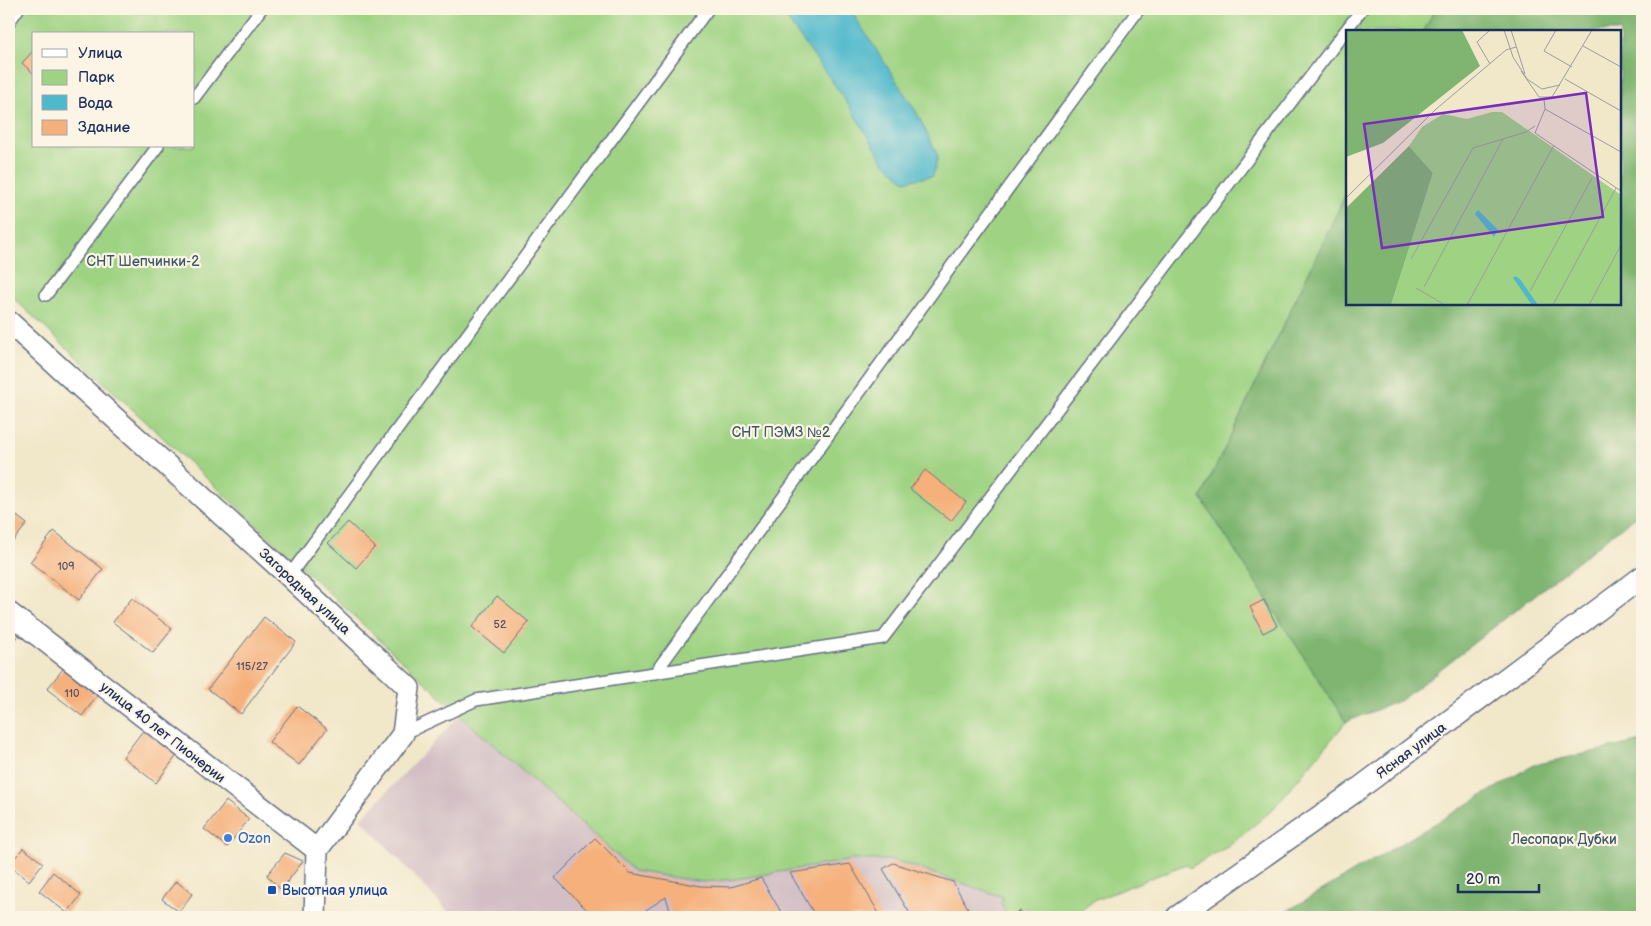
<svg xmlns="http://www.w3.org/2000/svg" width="1651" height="926" viewBox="0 0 1651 926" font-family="'Balsamiq Sans',sans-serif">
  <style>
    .industrial { fill: #d2bec4 }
    .green { fill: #9fd383; stroke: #5d8170; fill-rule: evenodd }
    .forest { fill: #7fb571; stroke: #4d7268 }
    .water { fill: #4fb9cc; stroke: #357495 }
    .building { fill: #f5b07c }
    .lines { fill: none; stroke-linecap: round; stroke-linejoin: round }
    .service-casing { stroke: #666f83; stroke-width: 14 }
    .minor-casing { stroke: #666f83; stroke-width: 24 }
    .service { stroke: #fff; stroke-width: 11 }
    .minor { stroke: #fff; stroke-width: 21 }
    .shop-dot { fill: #3f7fe0; stroke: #fcf5e5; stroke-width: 2 }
    .transit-dot { fill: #1a4fb4; stroke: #fcf5e5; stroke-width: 2 }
    .labels { text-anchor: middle; stroke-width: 4.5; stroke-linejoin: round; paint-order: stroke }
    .number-label { font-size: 11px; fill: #524f66 }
    .park-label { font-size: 14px; fill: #3c5867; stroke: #fcf5e5 }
    .street-label { font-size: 14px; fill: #1b2f5e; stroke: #fcf5e5 }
    .shop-label { font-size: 14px; fill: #366cbe; stroke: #fcf5e5; text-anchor: start }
    .transit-label { font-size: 14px; fill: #164399; stroke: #fcf5e5; text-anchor: start }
    .inset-road { fill: none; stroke: #9b9d9e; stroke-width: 1 }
    .view { fill: #7b2cbf; fill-opacity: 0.15; stroke: #7b2cbf; stroke-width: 2.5 }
    .inset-edge { fill: none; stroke: #1b2f5e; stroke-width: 2.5 }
  </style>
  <rect width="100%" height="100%" fill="#fcf5e5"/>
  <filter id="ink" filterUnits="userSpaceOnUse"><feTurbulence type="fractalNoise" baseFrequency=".02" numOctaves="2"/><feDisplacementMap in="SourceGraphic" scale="10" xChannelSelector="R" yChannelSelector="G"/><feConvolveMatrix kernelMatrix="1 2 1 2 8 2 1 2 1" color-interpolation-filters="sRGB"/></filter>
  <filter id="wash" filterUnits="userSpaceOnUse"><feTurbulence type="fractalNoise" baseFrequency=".0096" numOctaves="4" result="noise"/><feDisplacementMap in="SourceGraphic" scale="20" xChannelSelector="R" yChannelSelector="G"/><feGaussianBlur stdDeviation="1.12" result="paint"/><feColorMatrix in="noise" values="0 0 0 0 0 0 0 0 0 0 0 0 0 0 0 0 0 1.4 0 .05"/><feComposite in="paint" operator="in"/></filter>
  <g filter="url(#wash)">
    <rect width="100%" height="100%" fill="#f1e7c9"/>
    <polygon class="industrial" points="460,715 634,871 736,879 852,860 894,860 1003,897 1001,902 1007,917 453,917 361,819"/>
    <path class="green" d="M 9,9 L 1435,9 L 1424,31 L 1347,31 L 1347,192 L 1201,498 L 1346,722 L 1271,811 L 1229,846 L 1189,868 L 1186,864 L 1093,901 L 1073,917 L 1047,915 L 1033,917 L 1026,907 L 1007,917 L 1001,902 L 1003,897 L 894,860 L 852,860 L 736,879 L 703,882 L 634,871 L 460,715 L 9,294 ZM 34,34 L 194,34 L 194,146 L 34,146 Z"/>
    <g class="forest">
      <polygon points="1435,9 1642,9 1642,511 1401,700 1346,722 1201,498 1347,192 1347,304 1620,304 1620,31 1424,31"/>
      <polygon points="1642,741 1642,917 1277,917 1534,765"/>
    </g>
    <polygon class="water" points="784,9 850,9 917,113 938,156 933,176 905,181 884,162 842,95 783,14"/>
    <g id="blocks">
      <g class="building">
        <polygon points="34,50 34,74 22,63"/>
        <polygon points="925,470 966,502 951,521 910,489"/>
        <polygon points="9,510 27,524 9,546"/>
        <polygon points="348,522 375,547 356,568 328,543"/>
        <polygon points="54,531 103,569 79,600 30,562"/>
        <polygon points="497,596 529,622 504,653 472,627"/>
        <polygon points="132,598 172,629 153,653 113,622"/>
        <polygon points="1264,600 1277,626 1263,633 1250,607"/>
        <polygon points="264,617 296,642 241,714 208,689"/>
        <polygon points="9,625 19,634 9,647"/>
        <polygon points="63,669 97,696 82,716 47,689"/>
        <polygon points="297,706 327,729 299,765 269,742"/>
        <polygon points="145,728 178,754 156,783 123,757"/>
        <polygon points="226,801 249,819 227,847 204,829"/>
        <polygon points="595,838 630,873 701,886 731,887 761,878 784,917 672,917 666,897 635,917 594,917 555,878"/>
        <polygon points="23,848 43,863 29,881 9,865"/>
        <polygon points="285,853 303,861 281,890 267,875"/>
        <polygon points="893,863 953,882 973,917 912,917 883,869"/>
        <polygon points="850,864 881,917 816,917 790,873"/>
        <polygon points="53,872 81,895 67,913 39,891"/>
        <polygon points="176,881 192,894 179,912 162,899"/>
        <polygon points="1020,911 1023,917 1009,917"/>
      </g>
    </g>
  </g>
  <g filter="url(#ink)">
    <use href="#blocks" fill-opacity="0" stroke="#666f83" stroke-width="1"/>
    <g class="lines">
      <defs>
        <g id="service">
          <polyline points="9,22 18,9"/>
          <polyline points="194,98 261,9"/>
          <polyline points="46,295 158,146"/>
          <polyline points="289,576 708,9"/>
          <polyline points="655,673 1139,9"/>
          <polyline points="403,734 476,700 883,638 1362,9"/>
        </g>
        <g id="minor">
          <polyline points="9,322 289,576 409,688 403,734 317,850 315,917"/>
          <polyline points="9,613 317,850"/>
          <polyline points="1177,917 1353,793 1642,577"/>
        </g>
      </defs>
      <use href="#service" class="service-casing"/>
      <use href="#minor" class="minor-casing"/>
      <use href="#service" class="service"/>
      <use href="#minor" class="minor"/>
    </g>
  </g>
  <circle class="shop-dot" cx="228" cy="838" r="5"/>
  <rect class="transit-dot" x="267" y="885" width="10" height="10" rx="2.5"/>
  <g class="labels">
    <g class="number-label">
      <text x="66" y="570">109</text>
      <text x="500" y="628">52</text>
      <text x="252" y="670">115/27</text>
      <text x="72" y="697">110</text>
    </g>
    <g class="park-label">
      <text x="143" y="266">СНТ Шепчинки-2</text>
      <text x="781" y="437">СНТ ПЭМЗ №2</text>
      <text x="1564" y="844">Лесопарк Дубки</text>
    </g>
    <g class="street-label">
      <text transform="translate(305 591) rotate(43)" y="5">Загородная улица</text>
      <text transform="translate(163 732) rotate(38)" y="5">улица 40 лет Пионерии</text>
      <text transform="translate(1411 750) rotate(-37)" y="5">Ясная улица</text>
    </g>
    <g class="shop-label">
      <text x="238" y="843">Ozon</text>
    </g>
    <g class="transit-label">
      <text x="282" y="895">Высотная улица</text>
    </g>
  </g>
  <g transform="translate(1346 30)">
    <rect width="275" height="275" fill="#f1e7c9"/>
    <path d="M 146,82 L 156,82 L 275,165 L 275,275 L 45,275 L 87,143 L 63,116 L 76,97 L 97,84 L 121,89 Z" fill="#9fd383"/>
    <path d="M 0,0 L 116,0 L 134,36 L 37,113 L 0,127 ZM 63,116 L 87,143 L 45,275 L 0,275 L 0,178 Z" fill="#7fb571"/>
    <path d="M 132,180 L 152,200 L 148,207 L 129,184 ZM 169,246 L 174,249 L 192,275 L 186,275 L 167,248 Z" fill="#4fb9cc"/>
    <path class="inset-road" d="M 144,0 L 131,12 L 144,34M 158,0 L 167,27 L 181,49 L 196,59 L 214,55M 165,0 L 179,44M 210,0 L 198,21 L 226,37M 237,16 L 275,37M 175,41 L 193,67 L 206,67 L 246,0M 219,49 L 275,81M 198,69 L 199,79 L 189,103 L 275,161M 199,79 L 275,122M 0,168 L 89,80 L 160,20 L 170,17M 65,229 L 127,118 L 180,102 L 189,96M 78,257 L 157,109M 70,258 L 99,275M 184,261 L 246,148M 121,275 L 208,115M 207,275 L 270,158M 243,275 L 275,215"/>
    <path class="view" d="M 240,63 L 257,187 L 36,218 L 18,94 Z"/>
    <rect width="275" height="275" class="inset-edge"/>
  </g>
  <rect width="1651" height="926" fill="none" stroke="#fcf5e5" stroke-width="30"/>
  <rect x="32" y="32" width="162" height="115" fill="#fcf5e5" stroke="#a2a6af"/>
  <rect x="42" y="49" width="25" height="8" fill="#ffffff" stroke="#a2a6af"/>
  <text x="78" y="58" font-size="15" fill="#1b2f5e">Улица</text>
  <rect x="42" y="70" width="25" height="15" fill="#9fd383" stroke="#a2a6af"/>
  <text x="78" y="82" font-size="15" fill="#1b2f5e">Парк</text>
  <rect x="42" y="95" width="25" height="15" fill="#4fb9cc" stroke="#a2a6af"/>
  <text x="78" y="108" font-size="15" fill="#1b2f5e">Вода</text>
  <rect x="42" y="120" width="25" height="15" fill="#f5b07c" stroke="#a2a6af"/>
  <text x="78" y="132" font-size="15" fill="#1b2f5e">Здание</text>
  <path d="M1458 884v8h81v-8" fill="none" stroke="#1b2f5e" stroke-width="2.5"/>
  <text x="1466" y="884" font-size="15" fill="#1b2f5e" stroke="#fcf5e5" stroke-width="4" paint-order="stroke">20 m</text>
</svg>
